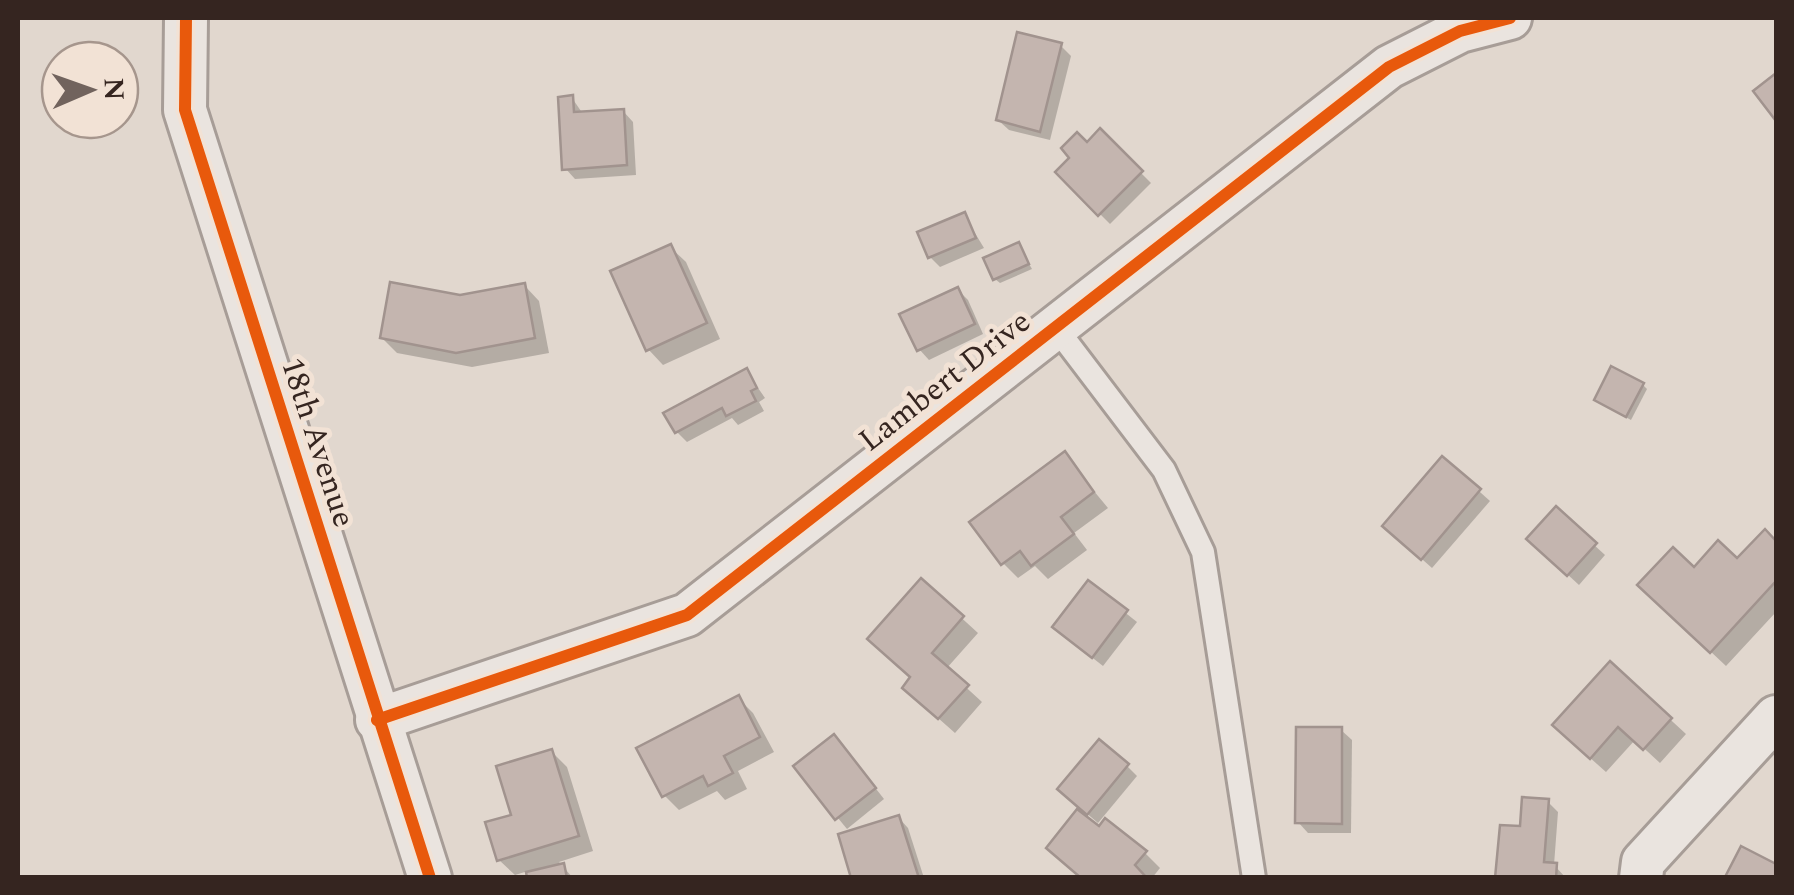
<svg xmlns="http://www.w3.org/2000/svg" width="1794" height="895" viewBox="0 0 1794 895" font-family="Spectral,serif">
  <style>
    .shadow { fill: #0003 }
    .building { fill: #c4b5af; stroke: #a1938e; stroke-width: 2.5 }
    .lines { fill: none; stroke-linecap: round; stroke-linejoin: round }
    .lane-casing { stroke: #a79d97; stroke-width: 28 }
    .street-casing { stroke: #a79d97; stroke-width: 48 }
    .lane { stroke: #eae4df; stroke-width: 22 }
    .street { stroke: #eae4df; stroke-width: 42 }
    .cycleway-casing { stroke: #f2e2d5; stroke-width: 19 }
    .cycleway { stroke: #e8590c; stroke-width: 12 }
    .labels { text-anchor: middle; stroke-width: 10; stroke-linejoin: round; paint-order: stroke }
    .street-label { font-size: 32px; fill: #352520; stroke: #f2e2d5 }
  </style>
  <rect width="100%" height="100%" fill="#e1d7ce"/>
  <g class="shadow">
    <polygon points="1060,45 1071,56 1050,140 1009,130 998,120"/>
    <polygon points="572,98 583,114 623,111 633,122 636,175 575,179 565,168"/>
    <polygon points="1100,132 1151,183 1110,224 1058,172"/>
    <polygon points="964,215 984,248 940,267 930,257"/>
    <polygon points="1018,245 1032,269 1000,283 995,279"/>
    <polygon points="670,247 686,262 720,339 663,365 648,349"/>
    <polygon points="524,285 539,301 549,353 472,367 397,353 382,338"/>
    <polygon points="958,290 968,300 983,334 929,360 919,349"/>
    <polygon points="746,371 765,398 759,402 764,411 738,425 732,418 687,442 677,432"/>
    <polygon points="1643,385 1647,389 1631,420 1602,404"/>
    <polygon points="1064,455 1108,508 1074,533 1087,550 1048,579 1035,566 1018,578 1003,563"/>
    <polygon points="1443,459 1490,501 1432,568 1396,536"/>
    <polygon points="1556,510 1605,555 1579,585 1540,549"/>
    <polygon points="1765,533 1776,544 1776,612 1726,666 1656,600 1694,570 1737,562"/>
    <polygon points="921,581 978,633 946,669 982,702 955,733 920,702 913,678"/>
    <polygon points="1089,584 1137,622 1103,666 1066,637"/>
    <polygon points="1610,664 1686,734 1660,763 1635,740 1606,772 1570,740"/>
    <polygon points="738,698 753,713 774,752 738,771 747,789 725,800 717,791 679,810 664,795"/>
    <polygon points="1341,730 1352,740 1351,833 1308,833 1298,822"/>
    <polygon points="844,748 884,799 847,829 796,767"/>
    <polygon points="552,752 567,767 593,851 559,862 573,878 530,878 528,871 515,875 499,860 514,816"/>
    <polygon points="1127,766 1137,776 1098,823 1070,799"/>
    <polygon points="1548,802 1558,812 1554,865 1566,878 1498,878 1522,829"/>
    <polygon points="898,817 908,828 924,878 854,878"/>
    <polygon points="1102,832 1145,853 1160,868 1152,878 1084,878"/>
  </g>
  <g class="building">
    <polygon points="1017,32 1062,43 1040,132 996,120"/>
    <polygon points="1776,73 1776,121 1753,91"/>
    <polygon points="573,95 574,112 624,109 627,165 562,170 558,97"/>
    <polygon points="1100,128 1143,171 1098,216 1055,172 1069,158 1061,148 1077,132 1087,142"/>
    <polygon points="965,212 976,238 928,258 917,232"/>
    <polygon points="1019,242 1029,264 993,280 983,258"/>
    <polygon points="671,244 707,323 646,351 610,271"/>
    <polygon points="390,282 460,295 525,283 535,338 456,353 380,338"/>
    <polygon points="958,287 975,324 917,351 899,314"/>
    <polygon points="1611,366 1644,383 1626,417 1594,400"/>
    <polygon points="747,368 757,388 751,391 756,401 726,416 722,408 675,433 663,413"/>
    <polygon points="1065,451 1094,492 1061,517 1074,534 1031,566 1020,551 1001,565 969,522"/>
    <polygon points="1442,456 1481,489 1421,560 1382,526"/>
    <polygon points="1556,506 1597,543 1567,576 1526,539"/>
    <polygon points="1765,529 1776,541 1776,581 1710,653 1637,585 1673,547 1694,567 1718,540 1737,558"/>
    <polygon points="921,578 964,616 932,653 969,685 938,719 902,688 910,677 867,639"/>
    <polygon points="1088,580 1128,610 1092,658 1052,627"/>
    <polygon points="1610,661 1672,718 1643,750 1618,727 1590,759 1552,725"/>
    <polygon points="739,695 760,737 724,756 733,773 708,786 703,776 662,797 636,748"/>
    <polygon points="1296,727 1342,727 1342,824 1295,823"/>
    <polygon points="834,734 876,788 835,820 793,766"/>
    <polygon points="1099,739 1129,764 1087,815 1057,789"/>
    <polygon points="552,749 579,836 497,861 485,822 511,815 496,766"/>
    <polygon points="1522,797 1549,799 1544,862 1557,863 1556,878 1495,878 1500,825 1520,826"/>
    <polygon points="1077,809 1099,826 1105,818 1147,851 1135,865 1147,878 1081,878 1046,848"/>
    <polygon points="899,815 919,878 851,878 838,834"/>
    <polygon points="1741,846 1776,864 1776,878 1725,877"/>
    <polygon points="564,863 567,878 527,878 526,872"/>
  </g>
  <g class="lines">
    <defs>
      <polyline id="lane" points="1056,328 1164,470 1203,552 1254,878"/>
      <g id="street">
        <polyline points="186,18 185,110 430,878"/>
        <polyline points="377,720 687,615 1389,67 1460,31 1510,18"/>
        <polyline points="1641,878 1643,862 1776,717"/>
      </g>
    </defs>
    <use href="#lane" class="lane-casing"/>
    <use href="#street" class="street-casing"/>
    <use href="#lane" class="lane"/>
    <use href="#street" class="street"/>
    <defs>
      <g id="cycleway">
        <polyline points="186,18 185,110 430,878"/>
        <polyline points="377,720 687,615 1389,67 1460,31 1510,18"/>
      </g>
    </defs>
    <use href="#cycleway" class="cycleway-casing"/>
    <use href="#cycleway" class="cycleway"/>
  </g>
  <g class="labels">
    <g class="street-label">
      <text transform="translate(944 380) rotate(-38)" y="11">Lambert Drive</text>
      <text transform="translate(319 442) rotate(72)" y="11">18th Avenue</text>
    </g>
  </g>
  <rect width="1794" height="895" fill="none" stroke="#352520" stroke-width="40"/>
  <g transform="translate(90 90) rotate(88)"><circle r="48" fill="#f2e2d5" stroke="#a6968d" stroke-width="2.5"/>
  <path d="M0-8L18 38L0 25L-18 38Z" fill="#71635d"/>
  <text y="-15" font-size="28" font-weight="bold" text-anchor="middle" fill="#352520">N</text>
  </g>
</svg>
